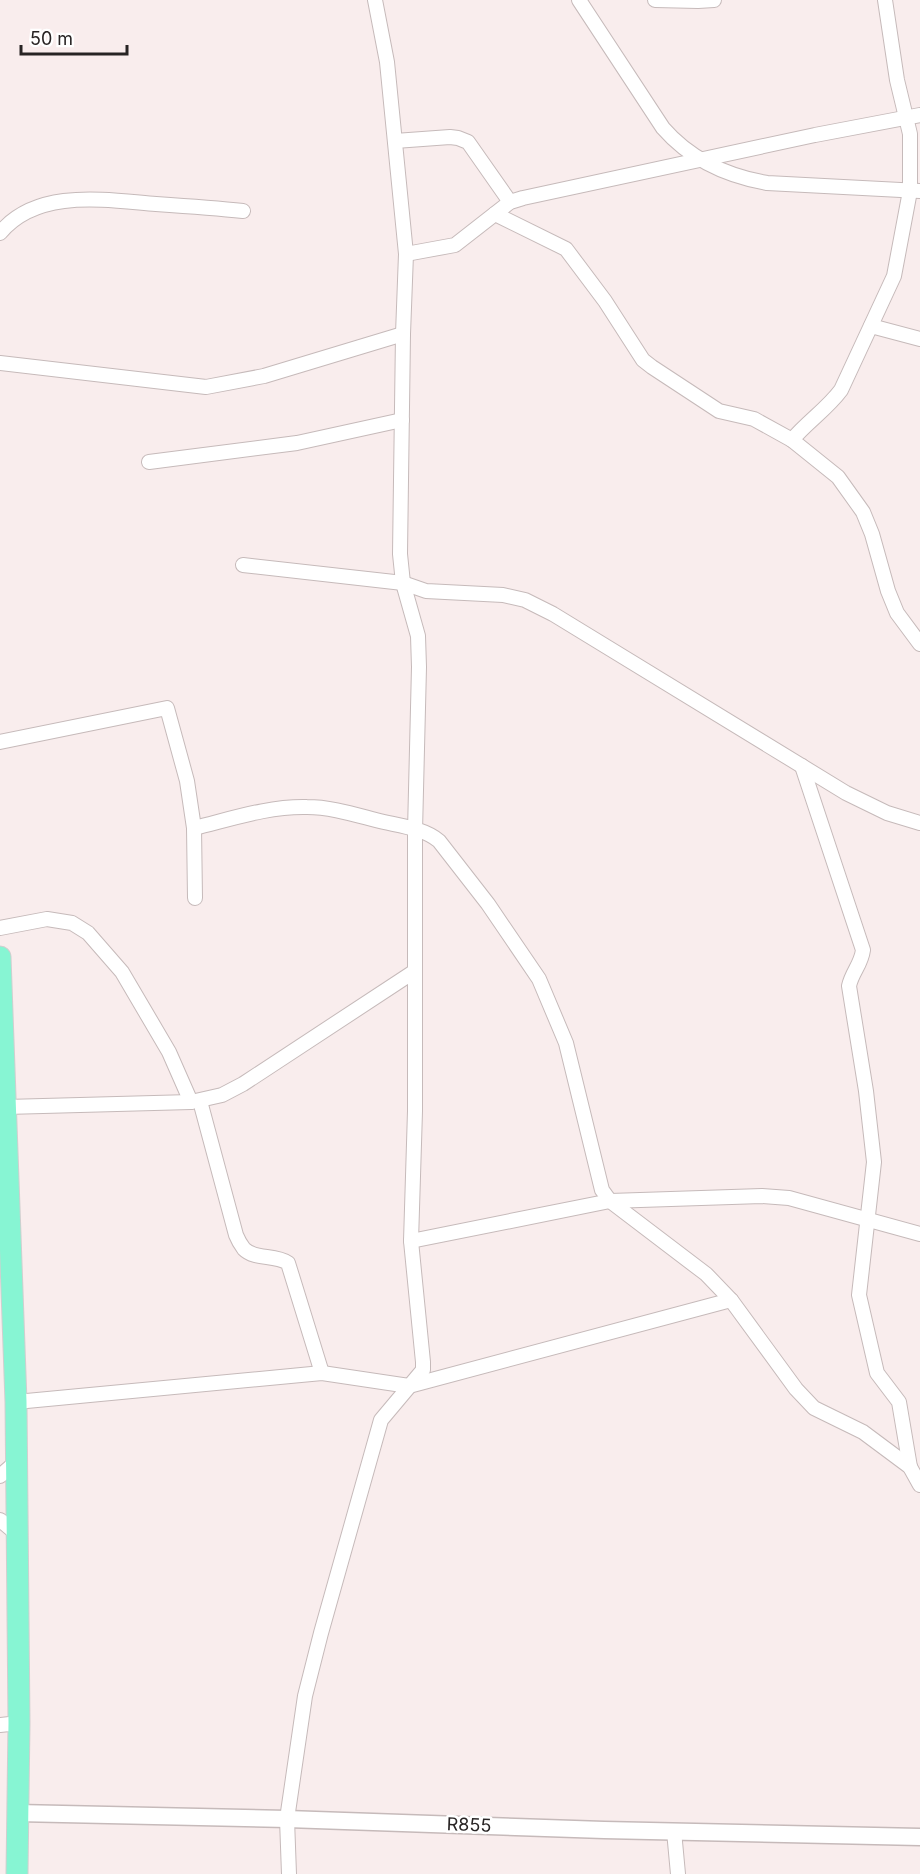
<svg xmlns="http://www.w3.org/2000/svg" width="920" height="1874" viewBox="0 0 920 1874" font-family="Inter,sans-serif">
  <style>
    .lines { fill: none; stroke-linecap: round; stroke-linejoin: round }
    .minor-casing { stroke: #c6baba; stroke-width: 16 }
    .tertiary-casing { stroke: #c6baba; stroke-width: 19 }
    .primary-casing { stroke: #d0cfcf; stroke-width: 23 }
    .minor { stroke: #fff; stroke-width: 14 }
    .tertiary { stroke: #fff; stroke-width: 16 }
    .primary { stroke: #87f5d3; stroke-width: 21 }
    .labels { text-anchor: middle; stroke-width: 5; stroke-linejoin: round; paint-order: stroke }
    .street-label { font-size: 18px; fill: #282424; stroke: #fff }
  </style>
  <rect width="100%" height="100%" fill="#f9eded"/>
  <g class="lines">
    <defs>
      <g id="minor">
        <path d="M 579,0 L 663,128 C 690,159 727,176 767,183 L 920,191"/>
        <polyline points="655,0 698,1 714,0"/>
        <polyline points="395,141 450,137 458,138 468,142 510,202"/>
        <polyline points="495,214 566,249 605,301 643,360 652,367 719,411 754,419 792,440 838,477 863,512 872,534 888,591 897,613 920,644"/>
        <path d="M 0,233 C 37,188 105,200 156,204 C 185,206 214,208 243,211"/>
        <polyline points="406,254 455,245 510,202 523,198 815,135 920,115"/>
        <polyline points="871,326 920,339"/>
        <polyline points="0,363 206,387 264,376 403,334"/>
        <path d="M 792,440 C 807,422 827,409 841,390 L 894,276 L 910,191 L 910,134 L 897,80 L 885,0"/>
        <polyline points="149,462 297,443 402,420"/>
        <polyline points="243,565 403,583 426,591 503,595 525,600 553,614 846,793 887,813 920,823"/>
        <polyline points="0,742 167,708 187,781 194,828 195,898"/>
        <path d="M 802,766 L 863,950 C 861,965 852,972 849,986 L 866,1091 L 874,1162 L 859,1295 L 877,1373 L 899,1402 L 910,1467"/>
        <path d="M 194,828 C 231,819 269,806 307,807 C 333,807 359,816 384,822 C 402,826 425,829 439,841 L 488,904 L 539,979 L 566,1043 L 602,1190 L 610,1201 L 706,1274 L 731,1300 L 796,1389 L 814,1408 L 863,1432 L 910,1467 L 920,1485"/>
        <polyline points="0,928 47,919 72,923 88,933 122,972 169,1052 191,1102"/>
        <path d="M 200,1101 L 236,1235 C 238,1240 241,1245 244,1249 C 255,1260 275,1254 288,1263 L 322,1373"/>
        <polyline points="6,1107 191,1102 222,1095 243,1084 415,971"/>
        <polyline points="411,1241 610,1201 762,1196 789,1198 920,1234"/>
        <polyline points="16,1402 322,1373 409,1386 731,1300"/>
        <polyline points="0,1476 16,1462"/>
        <polyline points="0,1520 17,1534"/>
        <polyline points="0,1725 19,1723"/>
        <polyline points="674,1831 678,1874"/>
        <polyline points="289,1874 287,1819 305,1696 321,1633 381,1420 423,1370 423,1362 411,1241 415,1111 415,831 419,667 418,636 403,583 400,554 403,334 406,254 387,62 375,0"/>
      </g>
      <polyline id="tertiary" points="17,1813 287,1819 604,1830 920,1837"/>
      <polyline id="primary" points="0,957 16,1402 19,1723 17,1874"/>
    </defs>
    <use href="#minor" class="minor-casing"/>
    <use href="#tertiary" class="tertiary-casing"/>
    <use href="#primary" class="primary-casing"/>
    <use href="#minor" class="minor"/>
    <use href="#tertiary" class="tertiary"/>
    <use href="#primary" class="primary"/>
  </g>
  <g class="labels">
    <g class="street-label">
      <text transform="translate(469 1825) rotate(2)" y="6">R855</text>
    </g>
  </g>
  <path d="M21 45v9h106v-9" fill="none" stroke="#282424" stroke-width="3"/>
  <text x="30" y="45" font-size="18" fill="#282424" stroke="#ffffff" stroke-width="4.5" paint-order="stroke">50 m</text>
</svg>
